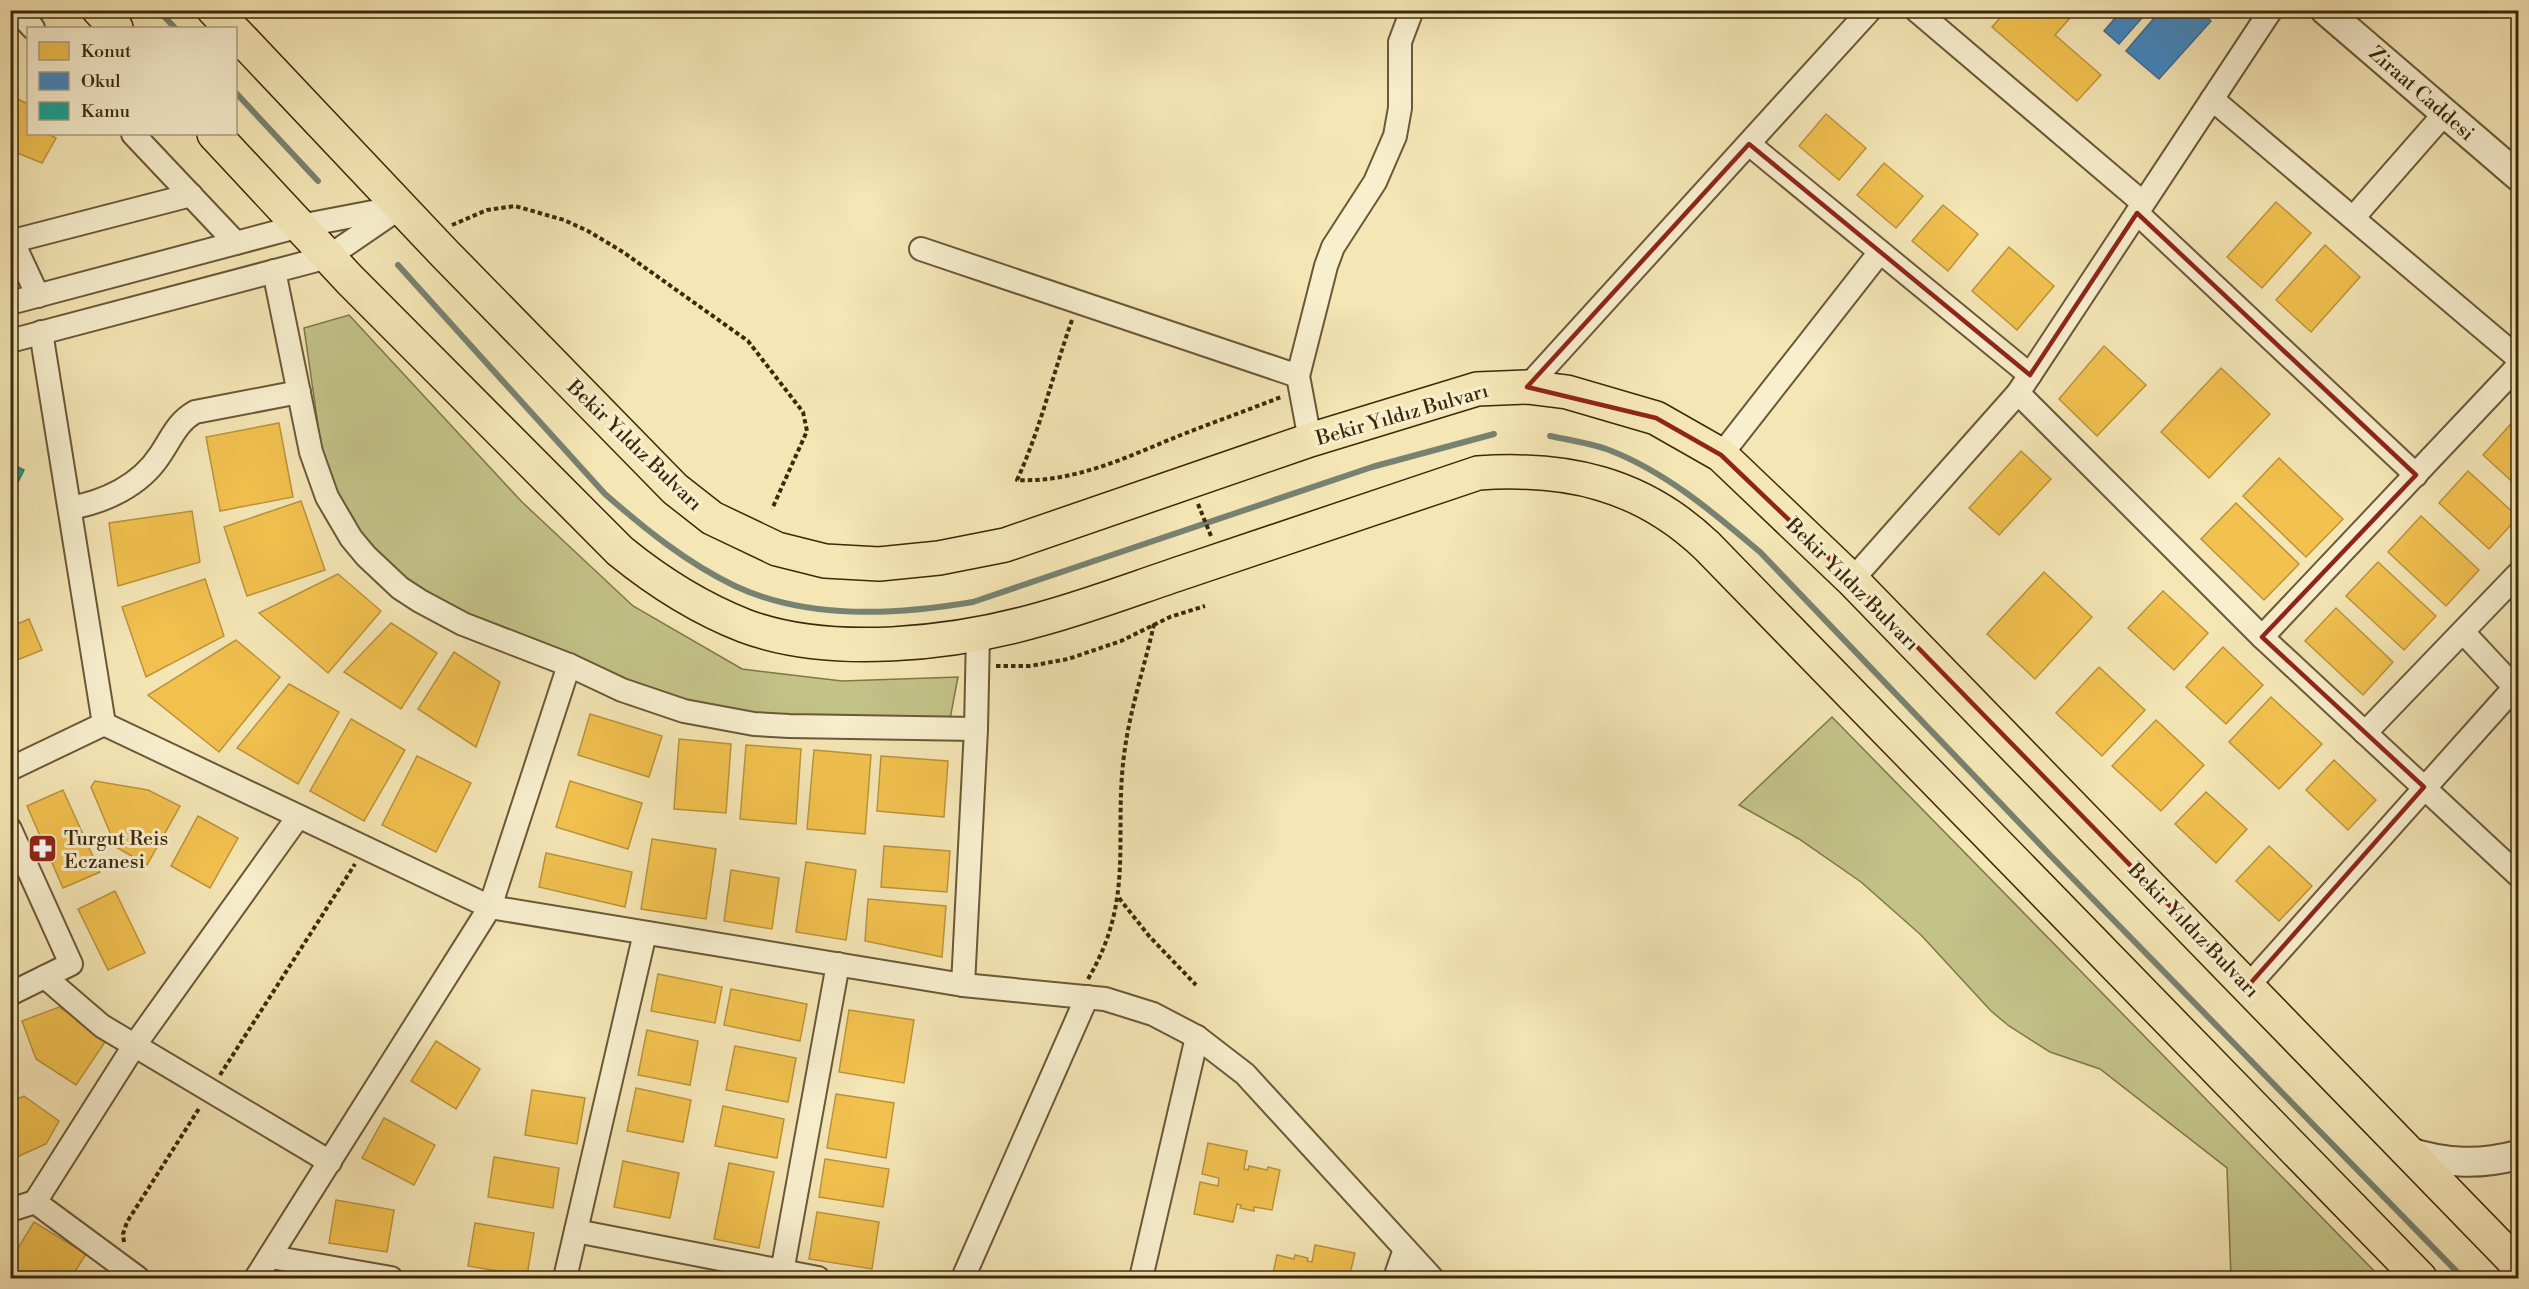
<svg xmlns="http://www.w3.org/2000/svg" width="2529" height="1289" viewBox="0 0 2529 1289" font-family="'Libre Bodoni',serif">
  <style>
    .green { fill: #c3c388; stroke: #80764a; stroke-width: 1.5 }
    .homes { fill: #f2c14e; stroke: #bc933a; stroke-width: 1.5 }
    .schools { fill: #3f88c5; stroke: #3e6b8d; stroke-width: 1.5 }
    .public { fill: #17a398; stroke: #227e6e; stroke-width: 1.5 }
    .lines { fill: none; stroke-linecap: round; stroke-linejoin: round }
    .stream { stroke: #778272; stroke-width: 6 }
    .minor-casing { stroke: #6b5836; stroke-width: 26 }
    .tertiary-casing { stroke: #6b5836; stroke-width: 32 }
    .primary-casing { stroke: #3d280b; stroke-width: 36 }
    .path { stroke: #3d280b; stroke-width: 4; stroke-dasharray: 4.5 3; stroke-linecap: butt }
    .minor { stroke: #f8efcf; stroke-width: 22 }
    .tertiary { stroke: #f8efcf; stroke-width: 28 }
    .primary { stroke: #f5e6b5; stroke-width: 33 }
    .marked { fill: none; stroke: #8f2418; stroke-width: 4.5; stroke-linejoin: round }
    .labels { text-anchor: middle; stroke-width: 6; stroke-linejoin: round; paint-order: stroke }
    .street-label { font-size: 20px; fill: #3d280b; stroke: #f8efcf }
    .poi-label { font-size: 20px; fill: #3d280b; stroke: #f8efcf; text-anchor: start }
  </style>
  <rect width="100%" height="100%" fill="#f5e6b5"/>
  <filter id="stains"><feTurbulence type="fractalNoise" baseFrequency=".00333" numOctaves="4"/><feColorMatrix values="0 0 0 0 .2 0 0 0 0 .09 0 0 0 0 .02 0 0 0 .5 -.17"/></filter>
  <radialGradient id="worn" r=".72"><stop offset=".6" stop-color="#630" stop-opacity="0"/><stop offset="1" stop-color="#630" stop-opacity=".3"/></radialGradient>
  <g class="green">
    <polygon points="349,315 522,502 633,606 742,669 842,681 958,677 950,719 714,719 452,628 367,548 325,473 304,328"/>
    <polygon points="1832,717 2381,1278 2231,1278 2227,1168 2100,1069 2050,1052 2009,1026 1991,1011 1921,935 1861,882 1799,839 1739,805"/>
  </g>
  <g class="homes">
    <polygon points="2007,10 2077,10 2055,35 2101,75 2077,101 1992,27"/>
    <polygon points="10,95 28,104 28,134 48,134 56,138 42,163 10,150"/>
    <polygon points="1826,114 1866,148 1839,180 1799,146"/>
    <polygon points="1884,163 1923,196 1896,228 1857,195"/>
    <polygon points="2276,202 2311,233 2262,288 2227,257"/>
    <polygon points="1943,205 1978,234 1948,271 1912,241"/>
    <polygon points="2325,245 2360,277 2311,332 2276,300"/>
    <polygon points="2009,247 2054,286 2017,330 1972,291"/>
    <polygon points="2104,346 2146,385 2097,436 2059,399"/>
    <polygon points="2221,368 2270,414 2209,478 2161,432"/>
    <polygon points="2518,416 2518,487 2483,455"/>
    <polygon points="279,423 293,497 220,511 206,437"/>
    <polygon points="2021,451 2051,479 1999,535 1969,508"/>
    <polygon points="2279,458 2343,519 2306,557 2243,496"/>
    <polygon points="2468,471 2518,517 2489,549 2439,503"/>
    <polygon points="301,501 325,570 247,596 224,527"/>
    <polygon points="2236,503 2299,564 2264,600 2201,539"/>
    <polygon points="192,511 200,562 118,586 109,523"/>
    <polygon points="2421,516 2479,570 2446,606 2388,552"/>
    <polygon points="2378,562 2436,616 2404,650 2346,596"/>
    <polygon points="2044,572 2092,617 2035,679 1987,634"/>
    <polygon points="338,574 381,611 328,673 259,613"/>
    <polygon points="205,579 224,636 146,677 122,607"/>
    <polygon points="2163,591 2208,633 2174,670 2128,628"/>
    <polygon points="2336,608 2393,662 2363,695 2305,641"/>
    <polygon points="29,619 42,650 10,663 10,627"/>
    <polygon points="391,623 437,653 401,709 344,672"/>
    <polygon points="236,640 280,677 219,752 148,695"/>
    <polygon points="2223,647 2263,685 2226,724 2186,687"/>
    <polygon points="454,652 500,682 476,747 418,709"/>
    <polygon points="2099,667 2145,710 2102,756 2056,713"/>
    <polygon points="289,684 339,712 298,784 237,748"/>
    <polygon points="2271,697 2322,744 2279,789 2229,742"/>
    <polygon points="590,714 662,736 649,777 578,755"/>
    <polygon points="351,719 405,750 364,821 310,791"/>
    <polygon points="2156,720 2204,765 2161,811 2112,766"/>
    <polygon points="679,739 731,744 726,813 674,809"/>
    <polygon points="746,745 801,749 796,824 740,819"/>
    <polygon points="814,750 871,755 865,834 807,829"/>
    <polygon points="417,756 471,783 436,852 382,825"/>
    <polygon points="881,756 948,761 944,817 877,811"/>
    <polygon points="2334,760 2376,800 2348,830 2306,790"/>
    <polygon points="95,781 148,790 180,806 147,865 116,847 91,787"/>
    <polygon points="570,781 642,803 628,849 556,827"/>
    <polygon points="63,790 100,872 63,888 27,806"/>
    <polygon points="2206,792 2247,829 2216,863 2175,824"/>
    <polygon points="198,816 238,838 210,888 171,866"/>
    <polygon points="652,839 716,849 706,919 641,909"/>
    <polygon points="884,846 950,851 947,892 881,887"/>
    <polygon points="2269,846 2312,886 2279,921 2236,881"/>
    <polygon points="546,853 632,872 625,907 539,887"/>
    <polygon points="806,862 856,870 846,940 796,932"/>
    <polygon points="731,870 779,878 772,929 724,921"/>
    <polygon points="115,891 145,953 108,970 78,909"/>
    <polygon points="868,899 946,906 942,957 865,941"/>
    <polygon points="658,974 722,987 715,1023 651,1011"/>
    <polygon points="731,989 807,1004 800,1041 724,1025"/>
    <polygon points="59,1007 107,1039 76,1085 36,1059 22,1021"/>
    <polygon points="849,1010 914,1020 904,1083 839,1072"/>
    <polygon points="647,1030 698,1041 690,1085 638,1075"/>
    <polygon points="436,1041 480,1069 456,1109 411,1081"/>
    <polygon points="735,1046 796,1058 788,1102 726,1090"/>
    <polygon points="636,1088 691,1100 683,1142 627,1131"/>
    <polygon points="532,1090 585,1098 577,1144 525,1135"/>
    <polygon points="836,1094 894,1103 886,1158 827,1148"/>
    <polygon points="24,1096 59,1121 46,1144 10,1160 10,1102"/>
    <polygon points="723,1106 784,1119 777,1158 715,1146"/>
    <polygon points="384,1118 435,1145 414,1185 362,1158"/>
    <polygon points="1208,1143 1247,1151 1244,1169 1248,1170 1249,1166 1267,1170 1268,1167 1280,1170 1272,1210 1254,1207 1254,1211 1240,1208 1241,1205 1237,1204 1233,1222 1194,1214 1200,1182 1218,1186 1219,1178 1202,1174"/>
    <polygon points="494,1157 559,1168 553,1208 488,1197"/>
    <polygon points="825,1159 889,1169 883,1207 819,1197"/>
    <polygon points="623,1161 679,1173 670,1218 614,1207"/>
    <polygon points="729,1163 774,1172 759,1248 714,1239"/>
    <polygon points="336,1200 394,1210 387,1252 329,1243"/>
    <polygon points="817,1212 879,1222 872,1269 809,1259"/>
    <polygon points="34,1222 86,1254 71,1278 10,1278 10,1261"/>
    <polygon points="475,1223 534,1233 527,1276 468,1266"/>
    <polygon points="1315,1245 1355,1253 1349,1278 1272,1278 1277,1255 1294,1259 1295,1255 1308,1258 1307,1261 1312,1262"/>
  </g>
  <g class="schools">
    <polygon points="2122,10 2149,10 2119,44 2104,31"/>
    <polygon points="2161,10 2199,10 2211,21 2159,79 2126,51"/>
  </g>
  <polygon class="public" points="10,463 24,470 10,498"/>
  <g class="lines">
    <g class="stream">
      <polyline points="158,10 175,28"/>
      <polyline points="236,93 318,181"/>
      <path d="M 398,265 L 605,494 C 645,529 687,563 735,586 C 808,620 896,615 973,602 L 1372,467 L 1494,434"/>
      <path d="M 1550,436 C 1569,440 1590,443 1609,450 C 1666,472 1714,513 1760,552 L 2050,855 L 2463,1278"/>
    </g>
    <defs>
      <g id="minor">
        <polyline points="16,10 33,28"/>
        <polyline points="1916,10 2143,203"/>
        <polyline points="2212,99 2518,358"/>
        <polyline points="133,134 236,243"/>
        <polyline points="1749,144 2030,375"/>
        <polyline points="2137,213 2416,475"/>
        <polyline points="2353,218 2445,113"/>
        <polyline points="10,236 38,296"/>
        <polyline points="13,241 191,195"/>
        <polyline points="921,249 1298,376"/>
        <polyline points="274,271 311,452 327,497 351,538 366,556 400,588 420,601 463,624 569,665 622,690 684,711 754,724 789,726 976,729"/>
        <polyline points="10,303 300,226 394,208"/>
        <polyline points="41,332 104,724"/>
        <polyline points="10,341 328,257 401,207"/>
        <polyline points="1527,387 1870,10"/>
        <polyline points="2018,393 2262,637 2518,875"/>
        <polyline points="1310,440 1298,376 1326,266 1333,247 1375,182 1395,136 1400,108 1400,42 1412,10"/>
        <polyline points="1721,455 1880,252"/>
        <path d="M 70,508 C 104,502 140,486 160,455 C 171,439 177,422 195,412 L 299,392"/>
        <polyline points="1852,580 2018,393 2271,10"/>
        <polyline points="2463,632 2518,691"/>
        <polyline points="2262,637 2518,366"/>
        <polyline points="104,724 490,907 963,985 1105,999 1153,1014 1197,1037 1245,1074 1432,1278"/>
        <polyline points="2365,733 2518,574"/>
        <polyline points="10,769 104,724"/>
        <polyline points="10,829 71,964 10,994"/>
        <polyline points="45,977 102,1026 330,1162"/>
        <polyline points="963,985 976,729 978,634"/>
        <polyline points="2248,986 2515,687"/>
        <polyline points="35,1202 134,1046 298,817"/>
        <polyline points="10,1210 35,1202 138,1278"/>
        <polyline points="576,1231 818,1278"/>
        <polyline points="271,1257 391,1278"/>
        <polyline points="782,1272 838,964"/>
        <polyline points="256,1278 490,907 569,665"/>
        <polyline points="565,1278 645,933"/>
        <polyline points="963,1278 1087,997"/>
        <polyline points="1141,1278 1197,1037"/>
        <polyline points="1395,1278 1405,1249"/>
      </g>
      <g id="tertiary">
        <polyline points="2325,10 2518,176"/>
        <path d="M 2409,1152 C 2447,1164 2480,1165 2518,1155"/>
      </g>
      <g id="primary">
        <polyline points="99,10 116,28"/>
        <polyline points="214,10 231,28"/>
        <polyline points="236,33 446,255 675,489 712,518 777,549 825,561 879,564 939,558 1005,545 1310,440 1477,389 1527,387 1567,392 1656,418 1721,455 1852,580 2518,1265"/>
        <path d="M 214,134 L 350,280 L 620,551 C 658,582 699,608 745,626 C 831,658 954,644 1041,619 C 1089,606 1136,588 1184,572 C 1282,539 1380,506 1478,473 C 1566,467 1641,483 1707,546 L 2420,1278"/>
      </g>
    </defs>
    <use href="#minor" class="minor-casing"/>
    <use href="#tertiary" class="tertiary-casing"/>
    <use href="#primary" class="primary-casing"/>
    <g class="path">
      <polyline points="452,225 487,210 515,206 564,220 588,231 623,252 748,341 803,412 807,431 772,509"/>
      <path d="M 1072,320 C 1053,373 1041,428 1017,480 C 1075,483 1129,456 1181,435 C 1214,422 1248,410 1281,397"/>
      <polyline points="1198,504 1211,536"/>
      <polyline points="996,666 1030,666 1068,659 1121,641 1170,617 1205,606"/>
      <polyline points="1119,898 1149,936 1196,985"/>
      <path d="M 1088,979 C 1137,896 1112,835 1125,748 C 1131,706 1145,665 1154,624"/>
      <polyline points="220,1075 355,864"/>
      <polyline points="124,1242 123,1234 127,1222 200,1107"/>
      <polyline points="157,1273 167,1278"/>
    </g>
    <use href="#minor" class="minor"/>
    <use href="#tertiary" class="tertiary"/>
    <use href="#primary" class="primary"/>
  </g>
  <path class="marked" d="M 1749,144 L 2030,375 L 2137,213 L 2416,475 L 2262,637 L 2424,787 L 2248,986 L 1852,580 L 1721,455 L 1656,418 L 1527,387 Z"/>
  <defs>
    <symbol id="pharmacy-square" viewBox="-11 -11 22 22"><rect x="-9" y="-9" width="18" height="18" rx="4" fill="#8f2418" stroke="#f8efcf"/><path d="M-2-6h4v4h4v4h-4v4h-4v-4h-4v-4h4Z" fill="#fff"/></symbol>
  </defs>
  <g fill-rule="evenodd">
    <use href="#pharmacy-square" x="26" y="832" width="33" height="33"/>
  </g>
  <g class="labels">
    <g class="street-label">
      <text transform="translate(2422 93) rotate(41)" y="7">Ziraat Caddesi</text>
      <text transform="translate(1402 414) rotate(-16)" y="7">Bekir Yıldız Bulvarı</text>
      <text transform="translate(635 445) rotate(44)" y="7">Bekir Yıldız Bulvarı</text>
      <text transform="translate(1853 584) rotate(45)" y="7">Bekir Yıldız Bulvarı</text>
      <text transform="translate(2194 930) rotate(46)" y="7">Bekir Yıldız Bulvarı</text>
    </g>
    <g class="poi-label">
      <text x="64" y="845">Turgut Reis<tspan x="64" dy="23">Eczanesi</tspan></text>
    </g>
  </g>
  <rect width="2529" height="1289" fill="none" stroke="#f5e6b5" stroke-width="36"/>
  <rect x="12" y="12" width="2505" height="1265" fill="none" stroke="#3d280b" stroke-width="3"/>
  <rect x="18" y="18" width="2493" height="1253" fill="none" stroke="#3d280b" stroke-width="1.5"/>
  <rect x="27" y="27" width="210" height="108" fill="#f8efcf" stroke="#ad9f81" stroke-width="1.5"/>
  <rect x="39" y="42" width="30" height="18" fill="#f2c14e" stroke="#ad9f81" stroke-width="1.5"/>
  <text x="81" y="57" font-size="18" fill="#3d280b">Konut</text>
  <rect x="39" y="72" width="30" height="18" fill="#3f88c5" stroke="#ad9f81" stroke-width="1.5"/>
  <text x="81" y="87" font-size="18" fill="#3d280b">Okul</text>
  <rect x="39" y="102" width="30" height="18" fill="#17a398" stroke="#ad9f81" stroke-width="1.5"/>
  <text x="81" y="117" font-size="18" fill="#3d280b">Kamu</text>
  <rect width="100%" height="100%" filter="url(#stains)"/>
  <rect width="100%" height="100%" fill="url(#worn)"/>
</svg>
